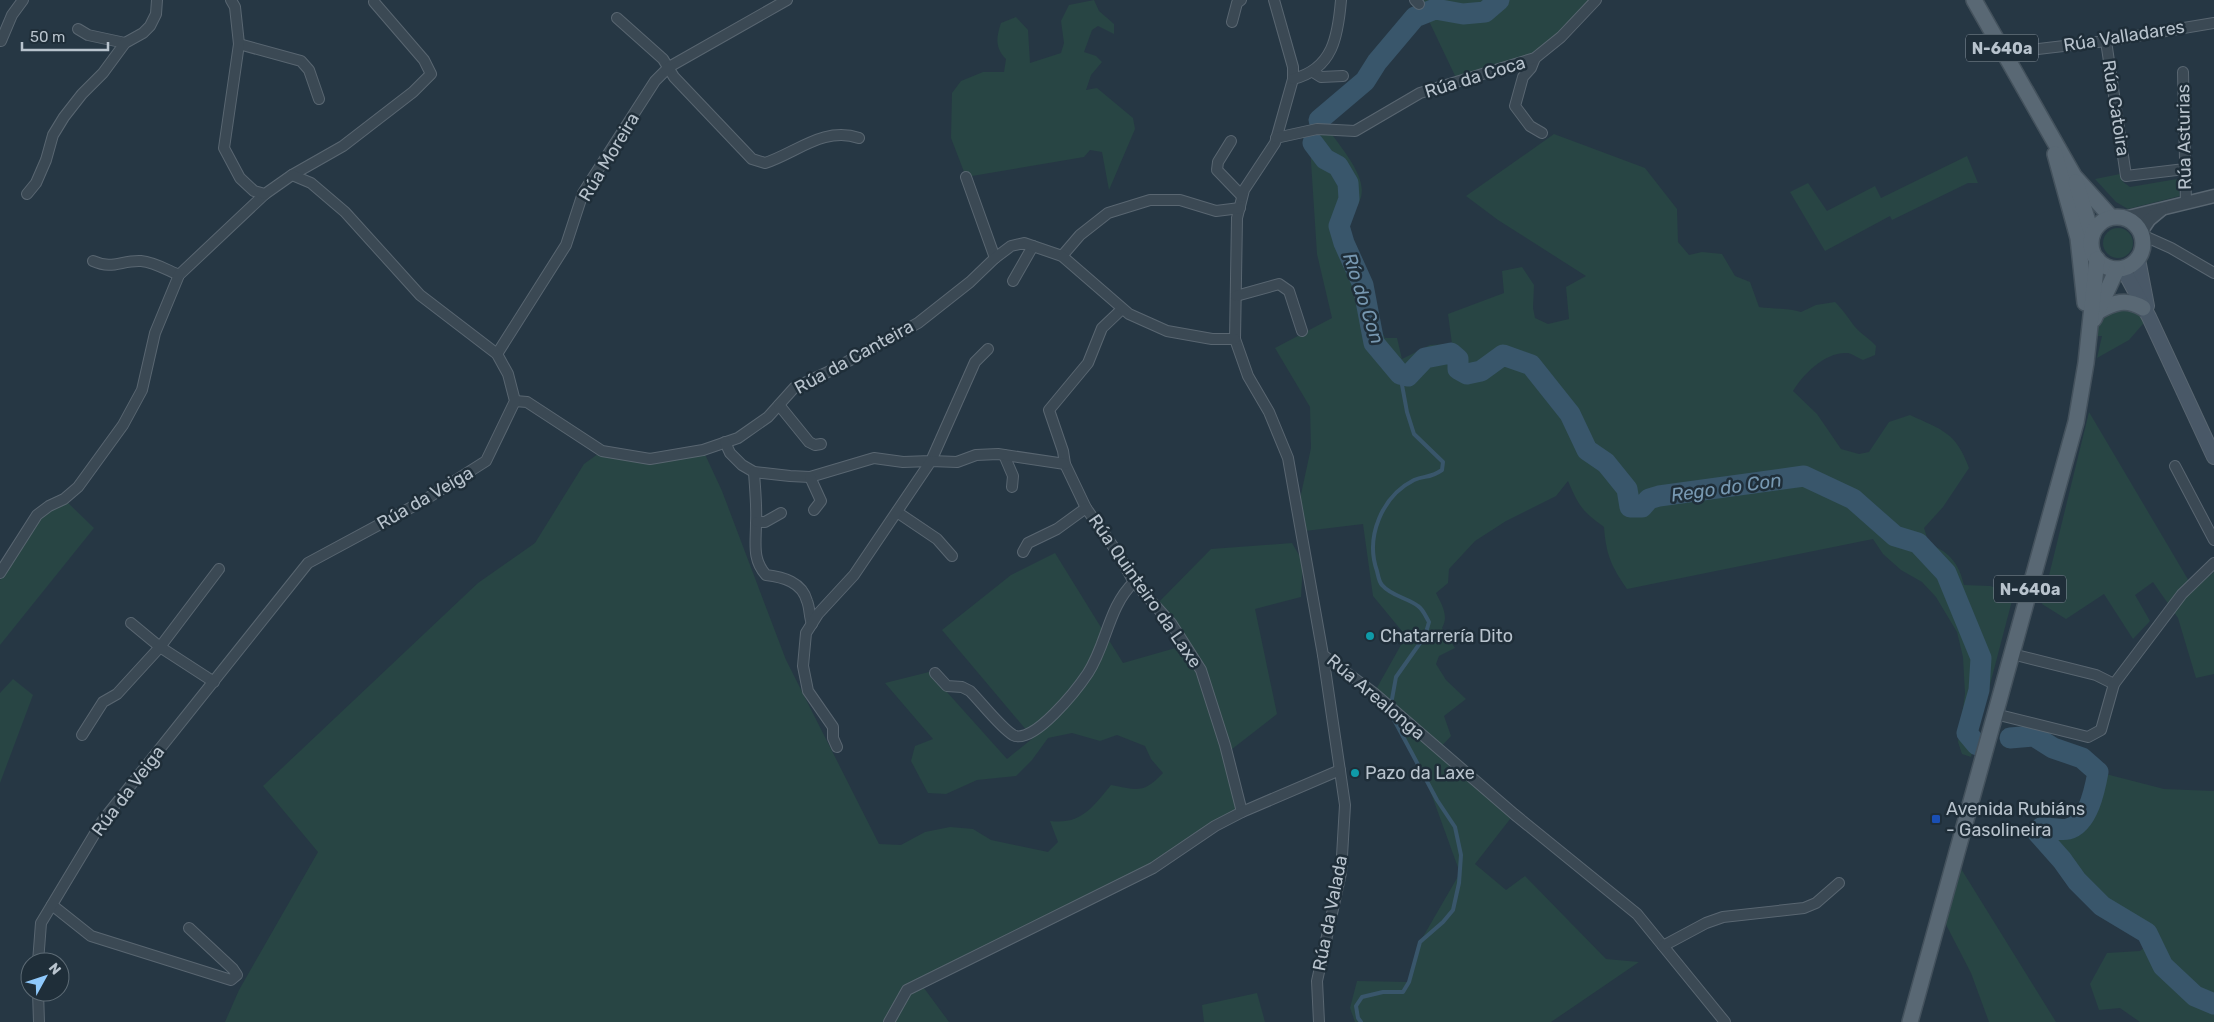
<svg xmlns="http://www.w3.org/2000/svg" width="2214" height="1022" viewBox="0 0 2214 1022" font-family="Rubik,sans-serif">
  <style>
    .green { fill: #284544 }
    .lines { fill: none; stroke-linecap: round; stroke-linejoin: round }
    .stream { stroke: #39566b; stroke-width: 4 }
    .river { stroke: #39566b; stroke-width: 21 }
    .minor-casing { stroke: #596671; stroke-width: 12 }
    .tertiary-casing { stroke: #596671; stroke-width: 15 }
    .secondary-casing { stroke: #596671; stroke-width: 16 }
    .primary-casing { stroke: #44525d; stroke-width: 18 }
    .minor { stroke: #3b4954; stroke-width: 10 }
    .tertiary { stroke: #3b4954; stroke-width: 12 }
    .secondary { stroke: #495867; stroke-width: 14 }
    .primary { stroke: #596874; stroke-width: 15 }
    .culture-dot { fill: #0f9aa8; stroke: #1f2e39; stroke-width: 2 }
    .transit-dot { fill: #1a4fb4; stroke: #1f2e39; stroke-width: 2 }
    .labels { text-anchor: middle; stroke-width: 5; stroke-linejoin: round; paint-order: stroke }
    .shield { fill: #1f2e39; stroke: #8a96a1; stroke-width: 1 }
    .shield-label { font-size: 16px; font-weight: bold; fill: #b8c3cd }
    .street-label { font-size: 18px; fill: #b8c3cd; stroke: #1f2e39 }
    .poi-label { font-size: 18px; fill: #b8c3cd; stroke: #1f2e39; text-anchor: start }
    .water-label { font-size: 19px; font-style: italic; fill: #7798b1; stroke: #1f2e39 }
  </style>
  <rect width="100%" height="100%" fill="#263744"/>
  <g class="green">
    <path d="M 1094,0 L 1099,11 L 1114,24 L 1114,34 L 1098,26 L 1092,30 L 1084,52 L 1096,56 L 1102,62 L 1091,75 L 1086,90 L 1097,88 L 1133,118 L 1135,129 L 1109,190 L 1102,152 L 1090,150 L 1084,157 L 966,177 L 951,138 L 952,93 L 961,81 L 983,72 L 1004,72 L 1006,59 C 995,48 996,38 1001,23 L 1016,17 L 1028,30 L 1030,63 L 1061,53 L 1064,43 L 1061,21 L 1069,5 Z"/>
    <polygon points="1419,0 1596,0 1535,58 1458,82"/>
    <path d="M 1329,130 C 1340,147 1367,176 1361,197 C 1358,208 1349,217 1350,229 C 1350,250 1366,268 1371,287 C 1376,305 1377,322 1385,338 L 1397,338 L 1402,359 L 1430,345 L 1452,344 L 1448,314 L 1504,293 L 1502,271 L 1522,267 L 1534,285 L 1533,308 L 1535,318 L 1548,324 L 1569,319 L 1566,287 L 1586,276 L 1498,220 L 1466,196 L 1554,134 L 1645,168 L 1677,209 L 1678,242 L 1689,255 L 1702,252 L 1722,254 L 1735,276 L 1750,282 L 1759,307 C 1774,309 1786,308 1801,312 L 1816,305 L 1835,302 C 1844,311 1848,318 1855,327 C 1861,334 1870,339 1876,346 L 1875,355 L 1863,360 C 1858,358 1853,354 1848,353 C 1826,351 1803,374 1793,391 L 1817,414 L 1841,449 L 1859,454 L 1869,452 L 1889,422 L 1910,415 C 1942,430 1956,432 1969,468 L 1943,507 L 1924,528 L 1929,544 C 1950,552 1959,564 1964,585 L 1990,586 L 2014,593 L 1971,757 L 1962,754 L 1958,742 L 1965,694 L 1963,657 L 1957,632 L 1936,597 L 1922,582 L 1901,570 L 1883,554 L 1873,539 L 1627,589 C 1611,566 1606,554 1604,527 C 1581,510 1579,506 1568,481 L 1556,496 L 1506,521 L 1475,541 L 1449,569 L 1448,583 L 1436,593 C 1442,605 1449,616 1442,628 L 1455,648 L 1439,656 L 1436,664 L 1446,680 L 1466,699 L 1444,716 L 1451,736 L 1439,749 L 1514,814 L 1475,864 L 1506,890 L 1525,876 L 1606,959 L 1639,962 L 1551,1022 L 1355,1022 L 1350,1008 L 1357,981 L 1408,982 L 1420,942 L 1460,873 L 1423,771 L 1392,716 L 1392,703 L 1374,693 L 1406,636 L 1373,596 L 1363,524 L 1305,531 L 1298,508 L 1311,448 L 1310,407 L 1275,348 L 1332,318 L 1317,254 L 1309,131 Z"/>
    <polygon points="1967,156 1978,183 1968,183 1892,220 1890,216 1825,251 1790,192 1808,183 1827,211 1875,186 1881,198"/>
    <polygon points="2120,174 2123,182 2130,187 2177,179 2180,196 2128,209 2116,202 2095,179"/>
    <circle cx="2118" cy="243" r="15"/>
    <polygon points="2115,302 2149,317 2129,340 2097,358 2102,336 2087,336"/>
    <polygon points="2089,412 2193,588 2214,572 2214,674 2196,678 2178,618 2153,582 2135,595 2150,621 2133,639 2104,594 2066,619 2042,604"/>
    <path d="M 703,450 L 722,491 L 786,660 L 879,844 L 901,845 L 925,832 L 950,827 L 973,829 L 991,840 L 1048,852 L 1058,842 L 1050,821 C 1081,825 1093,807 1111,785 C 1138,790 1143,794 1163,773 L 1151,759 L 1145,746 L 1117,735 L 1100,741 L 1072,733 L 1048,738 L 1032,760 L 1016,776 L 977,780 L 946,794 L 928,793 L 911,761 L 915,746 L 933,739 L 885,683 L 929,672 L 1007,759 L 1033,738 L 942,630 L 1011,575 L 1055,553 L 1123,663 L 1186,645 L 1155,606 L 1211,549 L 1292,543 L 1303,562 L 1301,597 L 1255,609 L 1277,714 L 1227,753 L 1242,812 L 1153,868 L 921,984 L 949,1022 L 225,1022 L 239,990 L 318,852 L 263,786 L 478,583 L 535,543 L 584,464 L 602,451 L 624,456 Z"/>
    <polygon points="64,499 94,528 0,645 0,580 40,520"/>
    <polygon points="13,679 33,695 0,783 0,693"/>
    <path d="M 2098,772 L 2164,789 L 2214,791 L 2214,1022 L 2140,1022 L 2120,1008 L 2099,1010 L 2090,984 L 2107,953 L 2140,951 L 2152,942 L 2140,928 L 2102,906 L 2077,881 L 2050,846 L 2040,838 L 2041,828 C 2049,828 2060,831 2069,829 C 2088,824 2095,789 2098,772 Z"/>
    <polygon points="1955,859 2056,1022 1989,1022 1971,973 1940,913"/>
    <polygon points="1257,993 1265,1022 1204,1022 1202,1005"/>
  </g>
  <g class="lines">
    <g class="stream">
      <path d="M 1392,699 L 1396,677 L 1425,636 L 1429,622 C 1426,617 1423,609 1418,606 C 1408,598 1391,596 1382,585 C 1379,582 1378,575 1377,571 C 1365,537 1382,496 1414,480 C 1425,475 1429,479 1442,470 L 1443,462 L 1414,434 L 1407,412 L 1400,374"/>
      <polyline points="1361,1022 1358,1018 1356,1006 1362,997 1383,992 1403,992 1409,982 1420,942 1443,922 1453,910 1459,883 1461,855 1455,827 1437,800 1392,716"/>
    </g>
    <g class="river">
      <polyline points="1319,120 1365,81 1377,62 1415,17 1435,9 1463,14 1485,12 1499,0"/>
      <polyline points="1313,143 1325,159 1338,166 1348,183 1349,199 1339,226 1344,243 1363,285 1374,343 1400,374 1408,376 1425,358 1451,353 1458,359 1458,369 1467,374 1481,371 1503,355 1531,365 1570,414 1587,450 1606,463 1627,489 1630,507 1642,507 1649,499 1659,496 1804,476 1853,499 1895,536 1918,543 1946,573 1981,658 1979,690 1967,733 1977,745"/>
      <path d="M 2010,738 L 2034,736 L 2053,748 L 2082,758 L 2098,772 C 2095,789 2088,824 2068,829 C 2060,831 2050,827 2041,828 L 2038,833 L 2062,860 L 2077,881 L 2102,906 L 2147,933 L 2163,966 L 2195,996 L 2214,1004"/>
    </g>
    <defs>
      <g id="minor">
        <polyline points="1274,0 1293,67 1293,79 1275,143 1244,190 1237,218 1235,339 1248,376 1269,412 1288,458 1323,655 1374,693 1514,814 1637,914 1725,1022"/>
        <polyline points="1415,0 1419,4"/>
        <path d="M 617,18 L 663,59 L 674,77 L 752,159 L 765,163 C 796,153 824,126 859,138"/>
        <polyline points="1232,22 1237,3 1241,0"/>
        <polyline points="78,29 88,35 125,43"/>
        <polyline points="1,41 12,15 23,0"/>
        <polyline points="2106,41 2126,176 2185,169"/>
        <polyline points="239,44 301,61 309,70 319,99"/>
        <polyline points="2004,53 2106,41 2214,23"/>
        <polyline points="1535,58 1531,68 1523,77 1515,106 1530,126 1542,133"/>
        <polyline points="1313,72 1321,77 1343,76"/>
        <polyline points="2183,72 2186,203"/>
        <path d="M 1293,79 C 1333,69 1338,36 1341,0"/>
        <polyline points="1276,138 1317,129 1355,131 1420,93 1535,58 1561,37 1596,0"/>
        <polyline points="1231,141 1218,162 1217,170 1242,196"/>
        <polyline points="292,175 343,146 413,92 431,74 424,60 374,2"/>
        <polyline points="966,177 995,258"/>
        <polyline points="27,194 36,183 46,160 53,135 64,117 82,94 103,73 125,43 143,33 150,26 156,14 157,0"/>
        <polyline points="2142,235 2171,248 2214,273"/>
        <polyline points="1062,256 1080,235 1108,213 1150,200 1180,200 1216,211 1240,208"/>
        <path d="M 93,261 C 113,270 121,260 141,261 C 154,262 167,270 179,275"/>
        <polyline points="1013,281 1033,246"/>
        <polyline points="1236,296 1279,284 1289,291 1302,331"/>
        <polyline points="1122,309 1102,328 1088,363 1049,410 1063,451 1065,464 1086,508 1117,552 1134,582 1171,623 1201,670 1225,745 1242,812"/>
        <polyline points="497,354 566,245 583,193 655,81 669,67 787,0"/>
        <polyline points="515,401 527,402 602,451 650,459 703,450 738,438 768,417 794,388 832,370 918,323 970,282 995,258 1011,246 1024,243 1062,256 1129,314 1167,331 1212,339 1235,339"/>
        <polyline points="779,405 809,442 815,445 821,444"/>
        <polyline points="725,442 730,453 742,465 754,472 790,476 810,477 874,458 903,462 931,461 975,362 988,349"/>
        <polyline points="1004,455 1013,476 1012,487"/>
        <polyline points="2175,466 2214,540"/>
        <path d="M 754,472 C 755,489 757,507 756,523 C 756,544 752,559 766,575 C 783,577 802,582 807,601 C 810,608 809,616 812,624"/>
        <polyline points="810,477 821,501 814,510"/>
        <polyline points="897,512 937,539 952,556"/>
        <polyline points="757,522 765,522 781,513"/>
        <polyline points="1023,552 1028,543 1057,529 1086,508"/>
        <polyline points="0,573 37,515 49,506 64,499 78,487 123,425 142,390 155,333 179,275 265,194"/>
        <polyline points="131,623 160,647 214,682"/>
        <polyline points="2012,654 2096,675 2114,684"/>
        <path d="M 935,673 L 947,686 L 962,687 L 970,691 C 980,701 1001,728 1013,735 C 1033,746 1078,688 1088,673 C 1107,644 1108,607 1134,582"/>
        <polyline points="1995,714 2088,737 2101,730 2114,684 2182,594 2214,563"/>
        <polyline points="82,735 103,702 117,694 160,647 219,569"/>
        <polyline points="837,747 833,738 833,727 808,691 803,666 806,633 818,614 854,575 931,461 957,462 976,455 998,454 1065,464"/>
        <polyline points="52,905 91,936 231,980 237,975 233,969 189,928"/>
        <polyline points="1663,946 1706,923 1723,917 1804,908 1816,903 1839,883"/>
        <polyline points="38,962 41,923 103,820 308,563 423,501 486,461 515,401 508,374 497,354 420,295 345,212 311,183 292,175 265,194 254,191 240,178 224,148 239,44 235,7 231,0"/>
        <polyline points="38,992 39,1022"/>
        <polyline points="889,1022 907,990 1153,868 1215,826 1242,812 1340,770"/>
        <polyline points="1319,1022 1317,981 1341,873 1345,805 1323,655"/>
      </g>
      <g id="tertiary">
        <polyline points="2124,218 2214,196"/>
        <polyline points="2141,232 2149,220 2161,210"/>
      </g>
      <g id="secondary">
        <polyline points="2138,259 2147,306"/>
        <polyline points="2123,269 2149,317 2214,457"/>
      </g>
      <g id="primary">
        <polyline points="1974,0 2074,176 2111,217"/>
        <polyline points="2055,154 2078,238 2085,303"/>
        <polyline points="2076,182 2092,235"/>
        <circle cx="2117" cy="243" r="26"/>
        <path d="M 2097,312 C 2114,302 2126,298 2143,308"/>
        <polyline points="2094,319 2117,269"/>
        <polyline points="1910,1022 2076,422 2086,363 2097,259"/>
      </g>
    </defs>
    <use href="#minor" class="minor-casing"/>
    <use href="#tertiary" class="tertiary-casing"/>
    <use href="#secondary" class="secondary-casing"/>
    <use href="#primary" class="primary-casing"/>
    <use href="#minor" class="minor"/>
    <use href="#tertiary" class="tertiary"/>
    <use href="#secondary" class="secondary"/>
    <use href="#primary" class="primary"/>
  </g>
  <g class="culture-dot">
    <circle cx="1370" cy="636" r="5"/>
    <circle cx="1355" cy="773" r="5"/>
  </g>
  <rect class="transit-dot" x="1931" y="814" width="10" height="10" rx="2.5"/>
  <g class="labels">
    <g class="shield">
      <rect x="1966" y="34.5" width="72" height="27" rx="4"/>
      <rect x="1994" y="575.5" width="72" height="27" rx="4"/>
    </g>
    <g class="shield-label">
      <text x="2002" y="54">N-640a</text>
      <text x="2030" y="595">N-640a</text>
    </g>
    <g class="street-label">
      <text transform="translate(2124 36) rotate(-9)" y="6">Rúa Valladares</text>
      <text transform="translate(1475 77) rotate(-17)" y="6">Rúa da Coca</text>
      <text transform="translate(2116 108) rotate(81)" y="6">Rúa Catoira</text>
      <text transform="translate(2184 137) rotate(-91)" y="6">Rúa Asturias</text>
      <text transform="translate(609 157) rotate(-59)" y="6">Rúa Moreira</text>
      <text transform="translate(854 357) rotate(-29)" y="6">Rúa da Canteira</text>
      <text transform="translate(425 498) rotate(-30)" y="6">Rúa da Veiga</text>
      <text transform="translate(1145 591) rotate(55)" y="6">Rúa Quinteiro da Laxe</text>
      <text transform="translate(1376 697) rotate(40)" y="6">Rúa Arealonga</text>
      <text transform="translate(128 791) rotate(-53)" y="6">Rúa da Veiga</text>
      <text transform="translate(1330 913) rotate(-79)" y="6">Rúa da Valada</text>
    </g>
    <g class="poi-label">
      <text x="1380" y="642">Chatarrería Dito</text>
      <text x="1365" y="779">Pazo da Laxe</text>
      <text x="1946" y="815">Avenida Rubiáns<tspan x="1946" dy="21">- Gasolineira</tspan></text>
    </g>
    <g class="water-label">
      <text transform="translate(1364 298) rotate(72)" y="7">Río do Con</text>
      <text transform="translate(1726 487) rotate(-8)" y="7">Rego do Con</text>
    </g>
  </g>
  <g transform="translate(45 977) rotate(50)"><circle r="24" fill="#1f2e39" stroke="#5c6a74"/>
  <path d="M0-4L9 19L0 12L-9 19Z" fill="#8fc9fc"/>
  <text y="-8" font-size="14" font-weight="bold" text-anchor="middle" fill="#b8c3cd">N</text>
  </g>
  <path d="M22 42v8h86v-8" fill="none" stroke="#b8c3cd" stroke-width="2.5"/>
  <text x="30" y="42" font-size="15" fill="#b8c3cd" stroke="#1f2e39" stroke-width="4" paint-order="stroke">50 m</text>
</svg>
